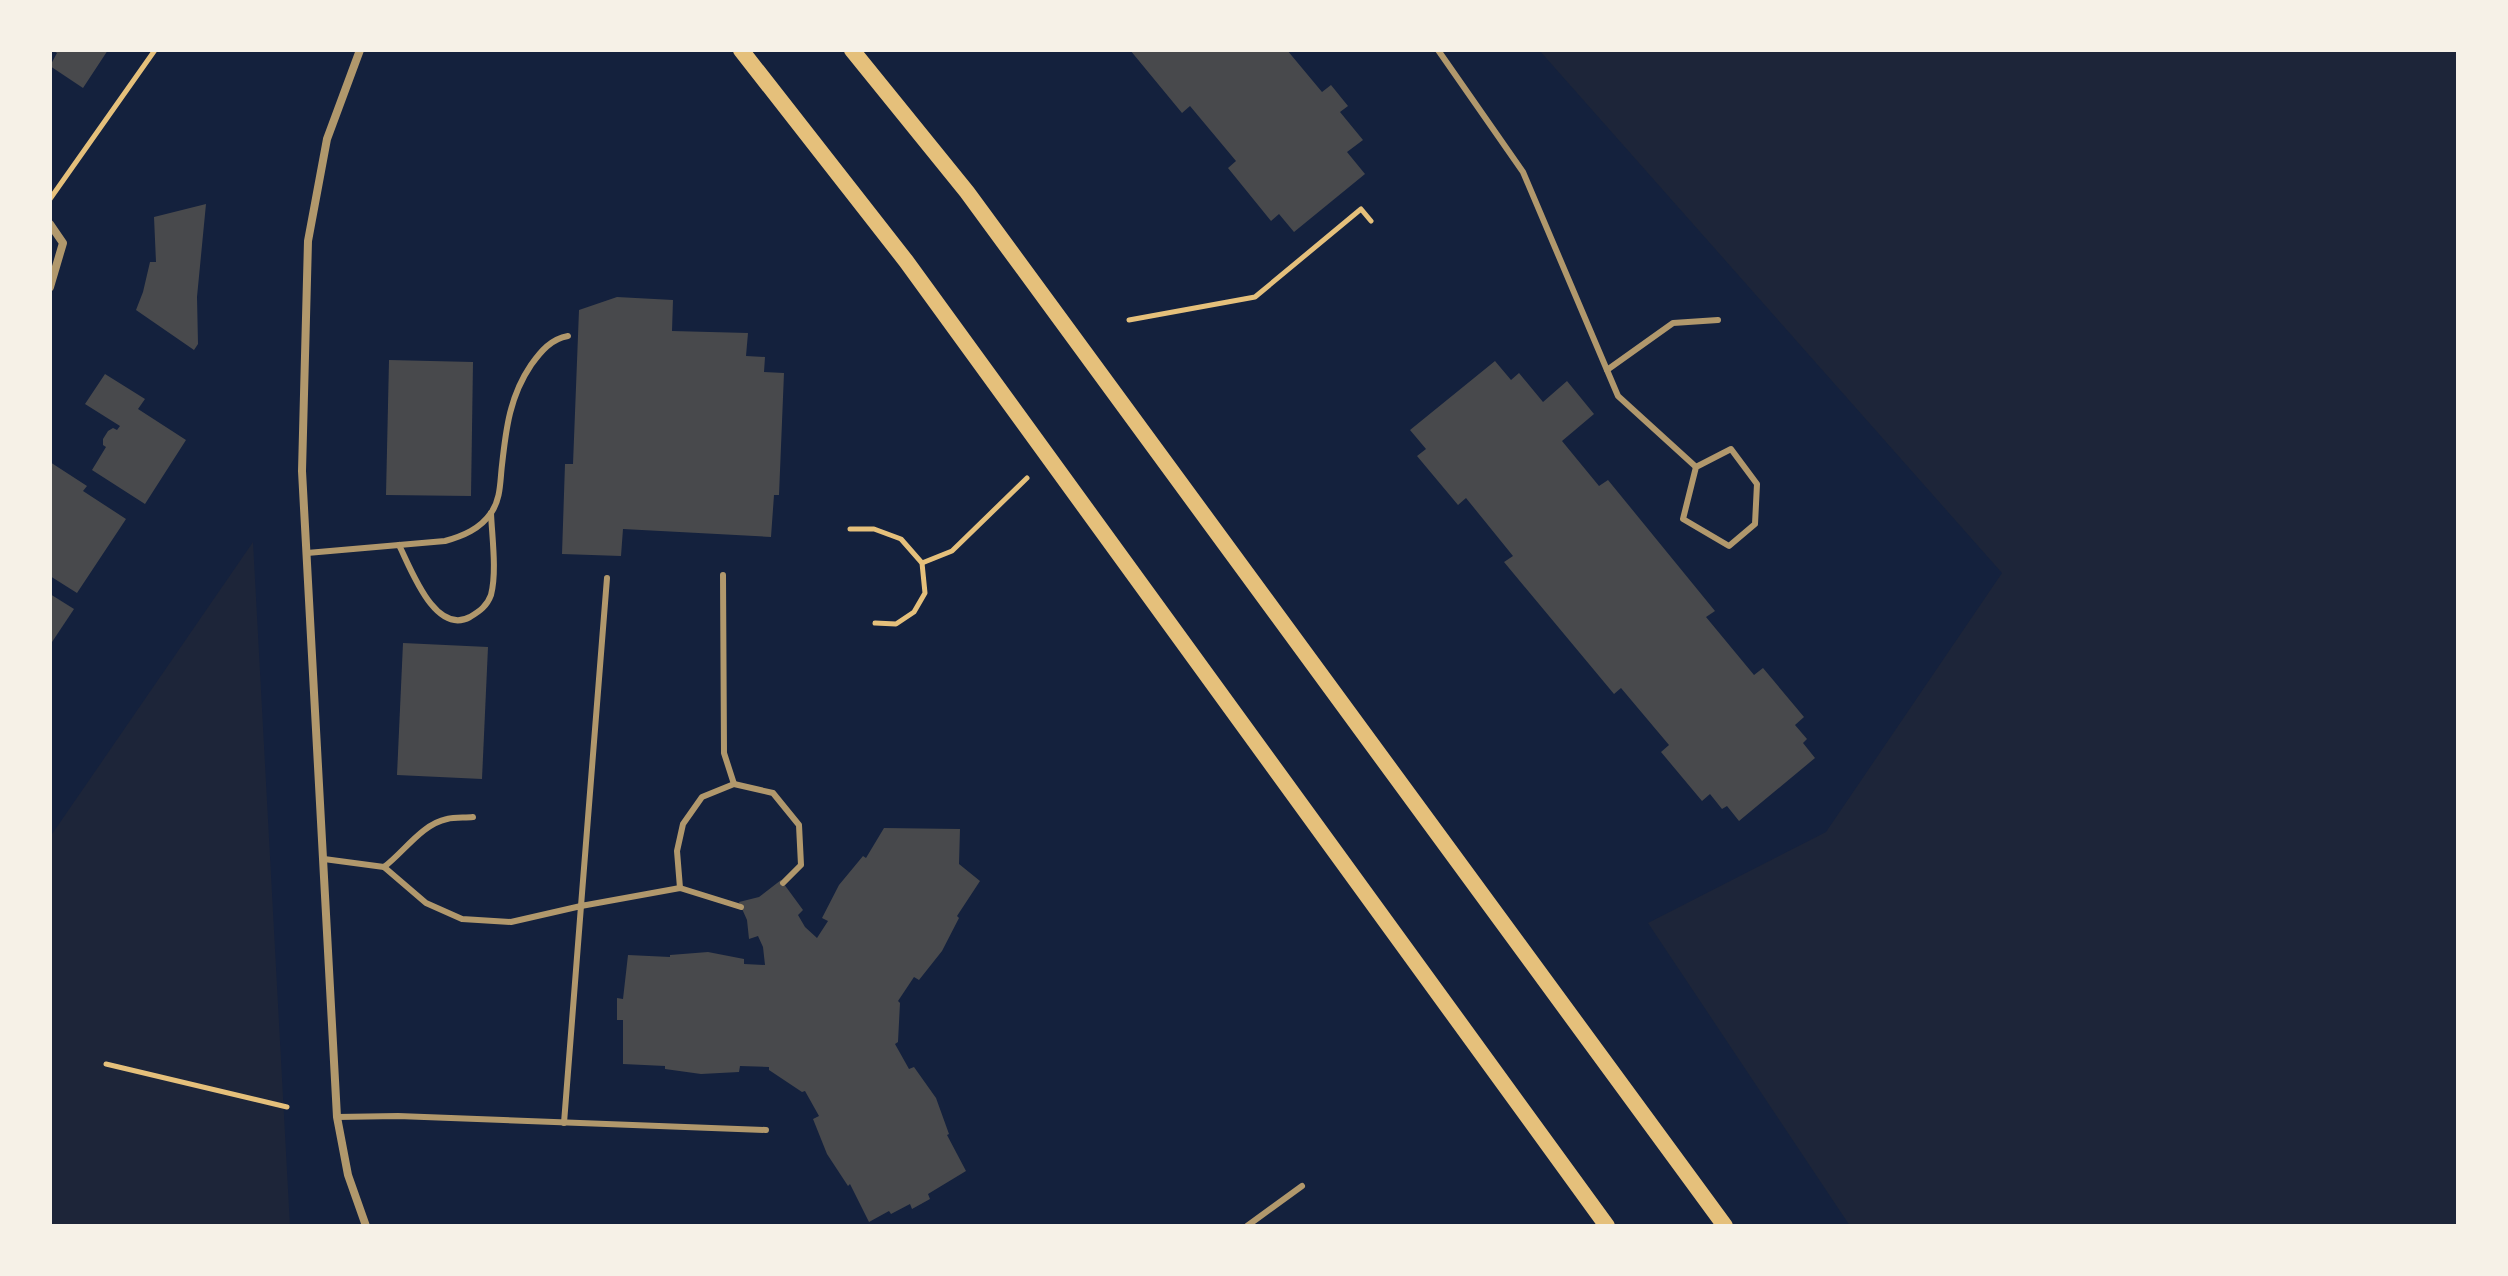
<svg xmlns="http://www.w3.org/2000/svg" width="2508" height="1276" viewBox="0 0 2508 1276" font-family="Cabin,sans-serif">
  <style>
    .green { fill: #1d2539 }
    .building { fill: #48494c }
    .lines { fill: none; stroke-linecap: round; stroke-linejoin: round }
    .path { stroke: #e5c07b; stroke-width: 5 }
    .service { stroke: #b1986c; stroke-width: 6 }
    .minor { stroke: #b1986c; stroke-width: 8 }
    .secondary { stroke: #e5c07b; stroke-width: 16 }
  </style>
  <rect width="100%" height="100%" fill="#14213d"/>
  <g class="green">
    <polygon points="1539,50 2458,50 2458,1226 1850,1226 1648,923 1826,832 2002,573"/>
    <polygon points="253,542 290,1226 50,1226 50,837"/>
  </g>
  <g class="building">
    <polygon points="52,50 108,50 83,88 50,66 57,53"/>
    <polygon points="1130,50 1287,50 1322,92 1331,85 1348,106 1340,112 1363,140 1347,152 1365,174 1294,232 1279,214 1271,221 1228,168 1236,161 1190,106 1182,113"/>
    <polygon points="206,204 197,297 198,344 194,350 136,310 143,292 150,262 156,262 154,217"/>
    <polygon points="617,297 673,300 672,331 748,333 746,356 765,357 764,372 784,373 779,495 774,495 771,537 623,529 621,556 562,554 565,464 573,464 579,310"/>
    <polygon points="389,360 473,362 471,496 386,495"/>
    <polygon points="1495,361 1511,380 1519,373 1543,402 1567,381 1594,414 1562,441 1599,486 1608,480 1715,611 1706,617 1754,675 1763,668 1804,717 1795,725 1807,739 1803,743 1815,758 1739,821 1727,806 1722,809 1710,794 1702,801 1661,752 1669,745 1621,688 1614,694 1504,562 1513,556 1466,498 1458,505 1417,456 1426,449 1410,430"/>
    <polygon points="105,374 145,399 138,409 186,440 145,504 92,470 106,447 103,445 103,439 108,431 113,428 117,430 120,426 85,404"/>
    <polygon points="50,462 87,486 83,491 126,519 77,593 50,576"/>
    <polygon points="50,594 74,609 50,645"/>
    <polygon points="403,643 488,647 482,779 397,775"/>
    <polygon points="884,828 960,829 959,864 980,881 957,916 959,918 942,951 919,980 914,977 898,1001 900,1003 898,1042 895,1044 909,1069 914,1067 936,1098 949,1134 947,1135 966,1171 928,1194 930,1199 912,1209 910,1204 891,1214 889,1211 869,1222 850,1184 848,1186 827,1154 813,1119 819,1116 805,1091 802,1092 769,1070 769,1067 740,1066 739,1072 701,1074 665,1069 665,1066 623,1064 623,1020 617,1020 617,998 623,999 628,955 670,957 670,955 708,952 744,959 744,964 765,965 763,947 758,936 749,939 747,920 739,902 759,897 781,880 803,910 798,915 805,927 817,938 828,921 822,918 839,885 863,856 866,858"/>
  </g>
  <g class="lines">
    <g class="path">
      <polyline points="50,199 155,50"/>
      <polyline points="1129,320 1255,297 1361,209 1371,221"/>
      <polyline points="850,529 874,529 901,539 922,563 925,593 914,612 896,624 875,623"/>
      <polyline points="922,563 952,551 1027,478"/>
      <polyline points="106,1064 287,1107"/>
    </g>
    <g class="service">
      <polyline points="1438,50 1523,172 1618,396 1696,467"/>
      <polyline points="1607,370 1673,323 1718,320"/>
      <polygon points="1731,449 1757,484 1755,524 1729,546 1683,519 1696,467"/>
      <path d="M 399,545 C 411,569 435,636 470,617 C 480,611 487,606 491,595 C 497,572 492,537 491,513"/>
      <path d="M 307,553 L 445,541 C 463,536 480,529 491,513 C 501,499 500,481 502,465 C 506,428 510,396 531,365 C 541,351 551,339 568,336"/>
      <polyline points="723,575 724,753 734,784"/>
      <polyline points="607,578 581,906 680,888 741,907"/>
      <polyline points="324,859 384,867 426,903 462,919 511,922 581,906 564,1123"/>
      <path d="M 384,867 C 404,852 422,824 447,819 C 455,817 465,818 473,817"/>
      <polyline points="680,888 677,851 683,824 702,797 734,784 773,793 799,825 801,865 783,883"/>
      <polyline points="337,1117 398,1116 766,1130"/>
      <polyline points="1247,1226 1302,1186"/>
    </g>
    <g class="minor">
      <polyline points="360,50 327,139 308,241 302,471 337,1117 348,1175 366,1226"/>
      <polyline points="50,224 63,243 50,287"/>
    </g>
    <g class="secondary">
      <polyline points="741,50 906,261 1607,1226"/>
      <polyline points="852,50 967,192 1725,1226"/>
    </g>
  </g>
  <rect width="2508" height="1276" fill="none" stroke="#f6f1e7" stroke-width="104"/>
</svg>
